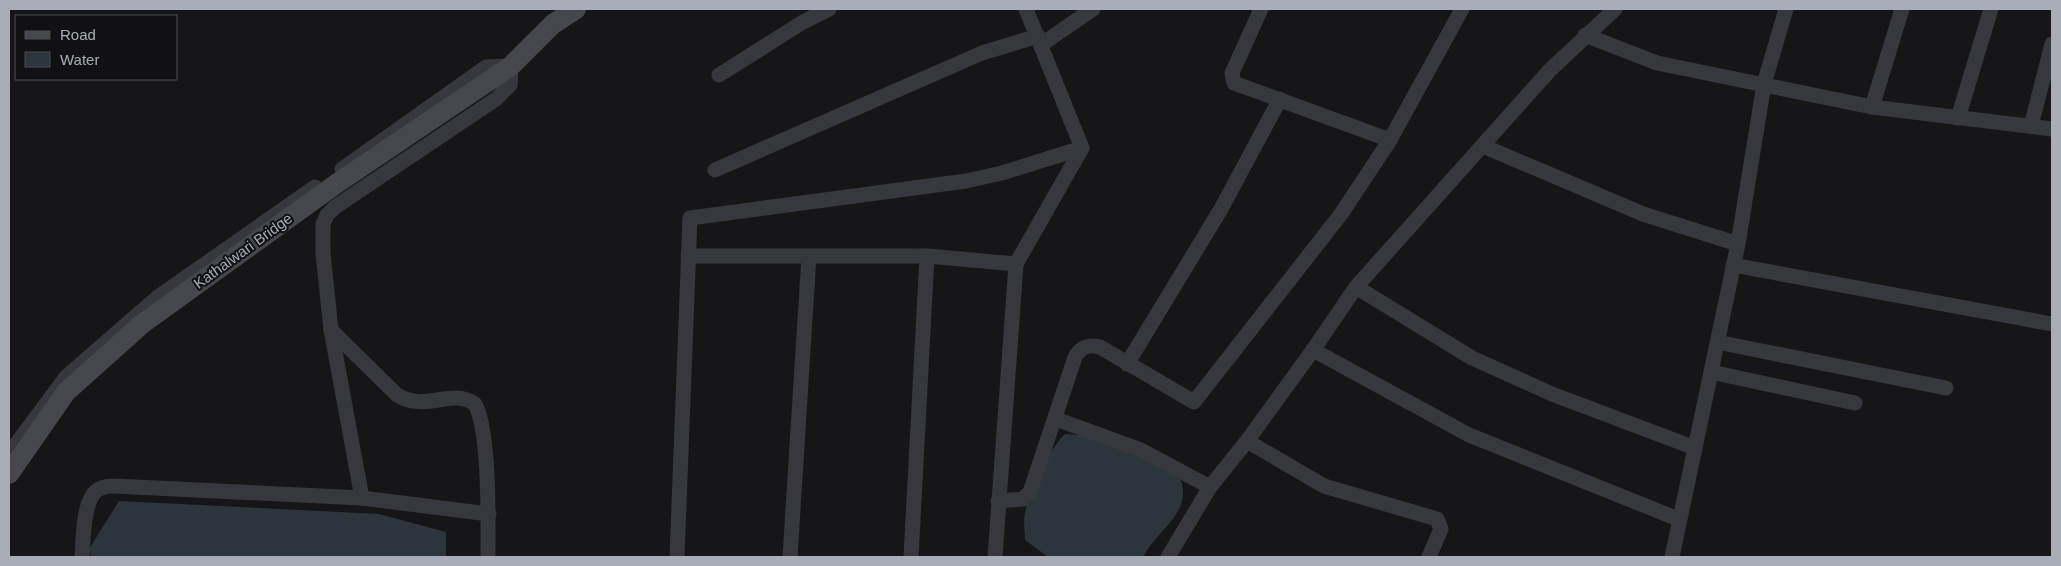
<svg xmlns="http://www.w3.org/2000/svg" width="2061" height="566" viewBox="0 0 2061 566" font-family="Helvetica,sans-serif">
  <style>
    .water { fill: #2c353c }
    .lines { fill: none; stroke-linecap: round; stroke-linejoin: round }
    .minor { stroke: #37383d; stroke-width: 15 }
    .secondary { stroke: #45474d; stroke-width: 20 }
    .labels { text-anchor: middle; stroke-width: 4; stroke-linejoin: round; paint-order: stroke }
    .street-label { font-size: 15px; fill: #a8adb8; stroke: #111113 }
  </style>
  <rect width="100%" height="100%" fill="#161618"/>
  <g class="water">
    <path d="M 1065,434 C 1106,435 1142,458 1179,475 C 1195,513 1158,528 1143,557 L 1048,557 L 1025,540 C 1025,532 1023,521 1025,513 C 1030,488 1048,451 1065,434 Z"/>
    <polygon points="119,501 379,514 446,532 446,557 91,557 89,549"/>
  </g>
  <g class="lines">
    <g class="minor">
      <polyline points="1261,9 1232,73 1234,83 1390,140"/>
      <polyline points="1585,35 1657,63 1872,107 2052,129"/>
      <polyline points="1042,44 1093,9"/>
      <polyline points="719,75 803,22 829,9"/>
      <polyline points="1872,107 1902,9"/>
      <polyline points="1958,118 1991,9"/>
      <polyline points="2031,126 2052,44"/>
      <polyline points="1483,146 1643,214 1738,244"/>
      <polyline points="342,169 486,67 511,66 510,85 496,99 335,207 327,215 323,224 323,253 331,330 362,498"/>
      <polyline points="715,170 982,53 1038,36"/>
      <polyline points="688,256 927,256 1016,264"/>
      <polyline points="1733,265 2052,324"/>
      <polyline points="1356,287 1472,358 1552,394 1695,448"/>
      <path d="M 331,330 L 397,395 C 427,413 451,387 475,404 C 490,432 488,523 488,557"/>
      <polyline points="1717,342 1946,388"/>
      <polyline points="1313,350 1469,435 1678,519"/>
      <polyline points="1127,364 1221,209 1280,99"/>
      <polyline points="1711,372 1855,403"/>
      <polyline points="1056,419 1141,450 1210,487"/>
      <polyline points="1247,441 1324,486 1437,519 1441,529 1429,557"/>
      <polyline points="9,454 66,377 158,297 315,187"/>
      <path d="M 998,501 L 1023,499 L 1030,492 L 1075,357 C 1081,347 1088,344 1100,347 L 1194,402 L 1341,214 L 1390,140 L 1462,9"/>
      <path d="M 82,557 C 83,541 83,504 95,492 C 100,487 107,486 114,486 L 362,498 L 489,514"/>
      <polyline points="677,557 690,218 966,181 1002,173 1082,148"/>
      <polyline points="790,557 809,256"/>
      <polyline points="911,557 927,256"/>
      <polyline points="995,557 1016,264 1082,148 1026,9"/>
      <polyline points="1168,557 1210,487 1247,441 1313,350 1356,287 1550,70 1615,9"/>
      <polyline points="1672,557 1738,244 1764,84 1786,9"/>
    </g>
    <polyline class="secondary" points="9,474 66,392 142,324 336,184 511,66 553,24 576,9"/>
  </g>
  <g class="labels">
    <g class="street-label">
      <text transform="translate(243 251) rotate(-36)" y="5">Kathalwari Bridge</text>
    </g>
  </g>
  <rect width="2061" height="566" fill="none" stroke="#a8adb8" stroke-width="20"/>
  <rect x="15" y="15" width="162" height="65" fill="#111113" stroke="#4d4f55"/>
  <rect x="25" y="31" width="25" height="8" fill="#45474d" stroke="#4d4f55"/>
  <text x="60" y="40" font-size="15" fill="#a8adb8">Road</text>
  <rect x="25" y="52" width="25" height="15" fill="#2c353c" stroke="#4d4f55"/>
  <text x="60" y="65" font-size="15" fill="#a8adb8">Water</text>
</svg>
